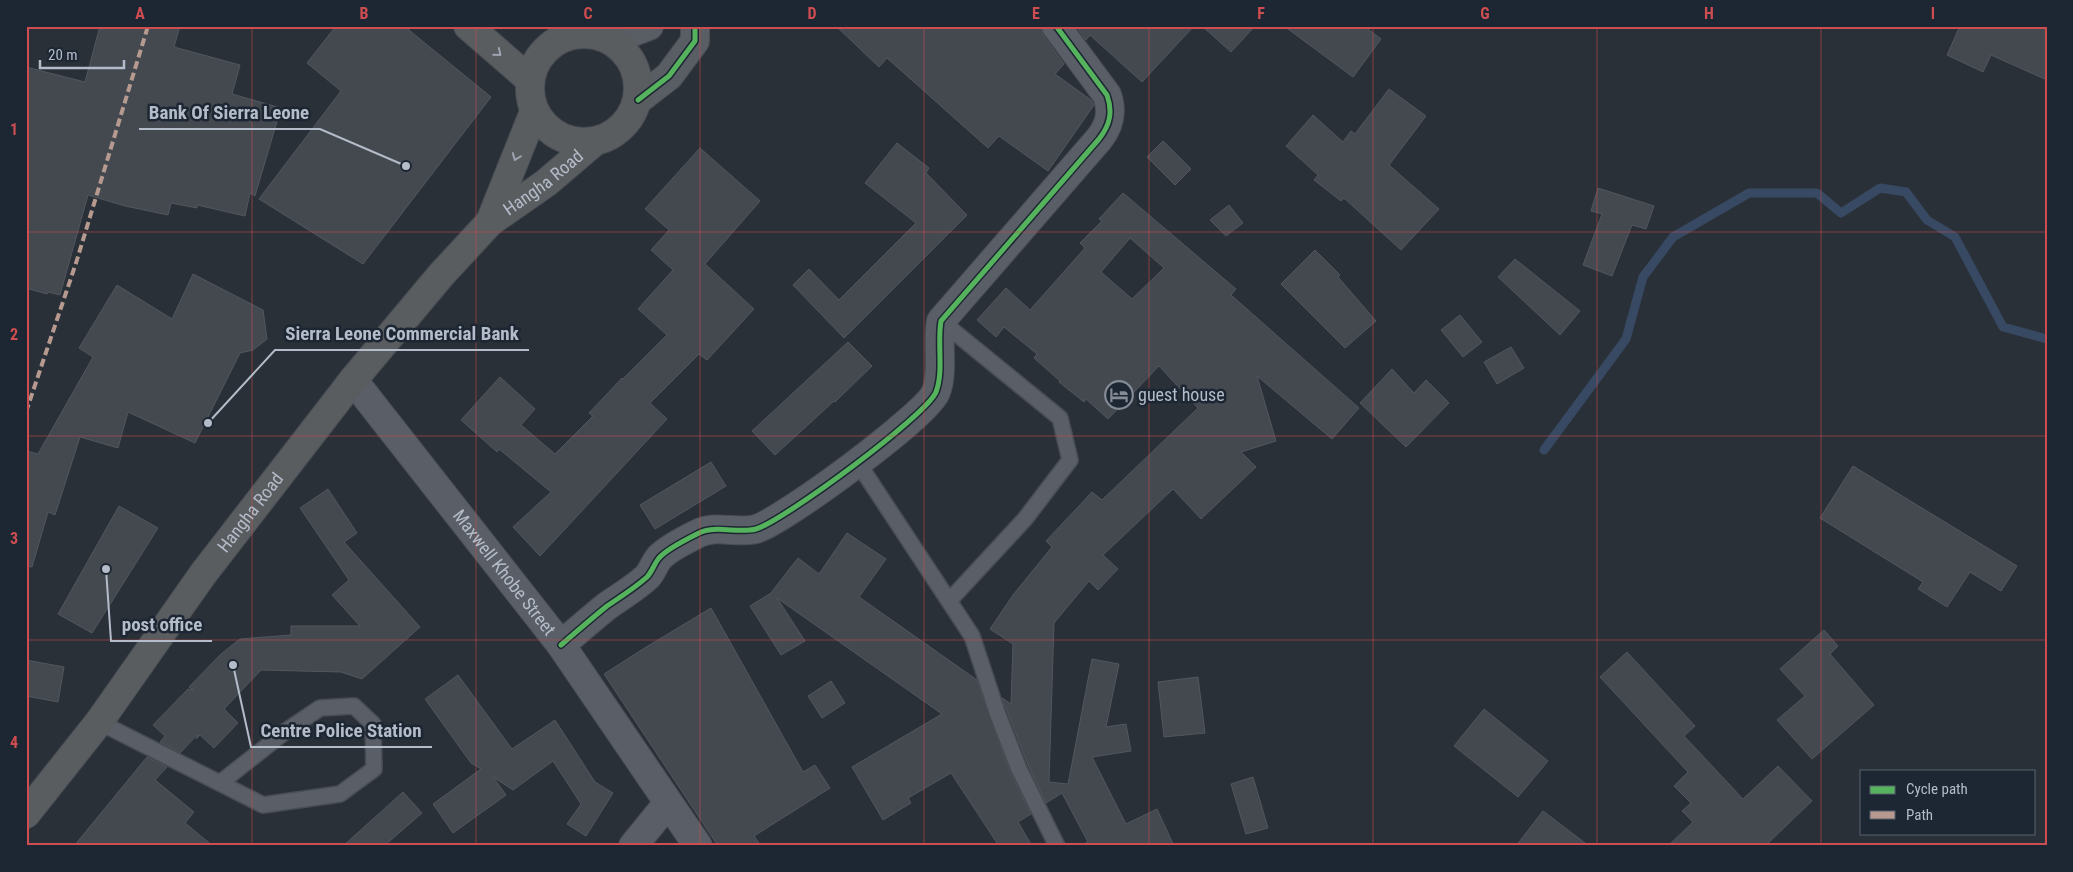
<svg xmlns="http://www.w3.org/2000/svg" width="2073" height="872" viewBox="0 0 2073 872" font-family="'Roboto Condensed',sans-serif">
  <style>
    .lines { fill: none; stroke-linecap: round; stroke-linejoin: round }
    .stream { stroke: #384963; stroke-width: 9 }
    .building { fill: #444950; stroke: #52575f; fill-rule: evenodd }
    .lane-casing { stroke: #484c53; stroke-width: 18 }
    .street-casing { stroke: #484c53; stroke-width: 30 }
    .secondary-casing { stroke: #484c53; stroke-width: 30 }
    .highway-casing { stroke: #474c53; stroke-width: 30 }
    .lane { stroke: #5a5e66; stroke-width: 15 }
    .street { stroke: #5a5e66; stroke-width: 28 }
    .secondary { stroke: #595d64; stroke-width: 28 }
    .highway { stroke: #5a5d60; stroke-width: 28 }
    .quiet { stroke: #b69a8f; stroke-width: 4; stroke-dasharray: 8 4; stroke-linecap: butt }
    .cycleway-casing { stroke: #1d2633; stroke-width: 8 }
    .cycleway { stroke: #56b35d; stroke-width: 5 }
    .oneway { stroke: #9ea4af }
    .grid { fill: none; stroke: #ce4d50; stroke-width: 1; stroke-opacity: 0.55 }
    .labels { text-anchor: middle; stroke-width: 5; stroke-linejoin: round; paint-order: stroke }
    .street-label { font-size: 18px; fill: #b4bcc9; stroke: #1d2633 }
    .poi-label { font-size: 18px; fill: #b4bcc9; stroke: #1d2633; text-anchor: start }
    .leader { fill: none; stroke: #b4bcc9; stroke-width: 2 }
    .callout-dot { fill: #b4bcc9; stroke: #1d2633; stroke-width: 2 }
    .callout-label { font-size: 19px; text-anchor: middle; font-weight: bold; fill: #b4bcc9; stroke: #1d2633; stroke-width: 5; stroke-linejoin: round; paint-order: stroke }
    .neatline { fill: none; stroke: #ce4d50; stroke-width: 2 }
    .grid-label { font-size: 16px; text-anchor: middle; font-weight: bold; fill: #ce4d50 }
  </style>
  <rect width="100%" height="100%" fill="#2a3038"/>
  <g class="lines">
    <polyline class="stream" points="1544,450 1626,339 1643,277 1673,237 1749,193 1817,193 1841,213 1880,188 1906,192 1927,220 1955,237 2003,327 2047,339"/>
  </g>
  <g class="building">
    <polygon points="100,26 180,26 174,47 240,65 232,94 281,108 255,196 250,193 245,216 197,205 197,208 171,203 168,215 125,206 88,195 60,295 48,292 47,294 26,288 26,67 85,82"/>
    <polygon points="336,26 404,26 491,97 363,264 259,199 341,91 307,63"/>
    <polygon points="836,26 1041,26 1043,35 1064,64 1055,74 1091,100 1094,105 1048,171 999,136 988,148 887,58 879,67"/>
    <polygon points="1076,26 1194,26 1142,82 1090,35 1086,40"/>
    <polygon points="1202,26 1255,26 1231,52"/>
    <polygon points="1284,26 1364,26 1381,39 1353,77"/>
    <polygon points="1960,26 2047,26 2047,80 1991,55 1983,72 1947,55"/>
    <polygon points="1389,89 1426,116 1389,165 1439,209 1401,250 1344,198 1341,201 1314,180 1318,175 1286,146 1313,115 1343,142 1351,131 1355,134"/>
    <polygon points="1163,141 1191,169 1175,185 1147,157"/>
    <polygon points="897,143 929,168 926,173 967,215 844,338 793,285 809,269 839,300 916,223 865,183"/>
    <polygon points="700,148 760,201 705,264 754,309 707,360 699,354 650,403 667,419 540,556 513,527 551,492 499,449 497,452 461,420 500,377 535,409 521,425 555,454 593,416 589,413 622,378 623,379 667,335 638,309 673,270 651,250 669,230 645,209"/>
    <polygon points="1598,188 1654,206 1646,229 1632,225 1612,276 1583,265 1602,214 1591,211"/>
    <path d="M 1123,193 L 1236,289 L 1231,295 L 1359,408 L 1332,439 L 1257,376 L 1276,441 L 1241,452 L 1256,467 L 1201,519 L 1173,489 L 1103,555 L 1118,569 L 1098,590 L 1089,581 L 1054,623 L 1049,782 L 1068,784 L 1092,659 L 1119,664 L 1106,727 L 1126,724 L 1131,751 L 1092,757 L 1126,824 L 1157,809 L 1174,846 L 1079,846 L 1088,842 L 1062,793 L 1046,803 L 1028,765 L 1002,698 L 1011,704 L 1013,644 L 990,629 L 1013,595 L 1052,547 L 1046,541 L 1092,492 L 1102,500 L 1198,408 L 1159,366 L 1108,419 L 1086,399 L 1084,402 L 1059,382 L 1060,381 L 1034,358 L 1037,354 L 1004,327 L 996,337 L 977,320 L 1006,288 L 1030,310 L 1085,248 L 1080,243 L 1102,221 L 1099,219 ZM 1130,238 L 1164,268 L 1132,299 L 1101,272 Z"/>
    <polygon points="1229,205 1243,223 1226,236 1210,220"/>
    <polygon points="1315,250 1340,275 1338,277 1376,321 1345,348 1281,284"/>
    <polygon points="1515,259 1580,311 1560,335 1498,277"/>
    <polygon points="193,274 263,310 267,339 253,350 240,353 195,443 128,412 118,448 80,437 55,515 48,512 32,567 26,566 26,451 38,454 93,357 79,348 117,285 172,319"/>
    <polygon points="1460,315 1482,342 1463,357 1441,330"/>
    <polygon points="848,342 872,366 835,402 834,401 775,455 752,431"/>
    <polygon points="1511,347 1524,368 1497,384 1484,362"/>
    <polygon points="1392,369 1414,393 1426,380 1449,403 1406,447 1360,403"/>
    <polygon points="711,462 726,486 655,529 640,505"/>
    <polygon points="1853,466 2017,566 2001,591 1970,572 1947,607 1918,589 1923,582 1820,518"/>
    <polygon points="328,489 357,533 344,542 420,627 362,679 341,672 261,670 224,709 238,723 214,748 200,735 196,739 198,734 180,753 160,742 165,736 153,725 188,689 194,690 189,687 221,654 240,639 291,635 291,626 360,626 332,595 349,580 300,508"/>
    <polygon points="119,506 158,528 92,633 58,614"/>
    <polygon points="847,533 886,559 859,597 977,680 1010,772 1031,814 1018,822 1032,846 999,846 951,773 908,798 911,803 883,820 852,767 942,714 777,598 805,641 781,655 750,606 771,593 798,558 819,574"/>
    <polygon points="711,608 803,772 815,765 830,788 754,836 761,846 718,846 604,674 643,649"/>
    <polygon points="1824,630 1838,646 1830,654 1874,705 1812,759 1777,720 1805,696 1780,669"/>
    <polygon points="1627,652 1695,726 1684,736 1743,799 1778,766 1812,801 1765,846 1668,846 1693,822 1682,811 1691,803 1674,786 1688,772 1600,677"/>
    <polygon points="26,660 64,667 58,702 26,696"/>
    <polygon points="458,675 512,749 555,720 595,782 613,793 586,836 567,824 581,804 553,761 513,790 493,777 506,795 453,833 433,804 481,769 471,763 425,699"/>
    <polygon points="1198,677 1205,733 1164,737 1158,682"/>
    <polygon points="831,681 845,703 822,718 808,696"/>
    <polygon points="1484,709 1548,761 1518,797 1454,746"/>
    <polygon points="147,757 167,767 155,780 194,812 185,823 213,846 74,846"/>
    <polygon points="1253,777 1268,828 1246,834 1231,784"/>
    <polygon points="403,792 422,813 384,846 343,846"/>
    <polygon points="1543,811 1589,846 1516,846"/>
  </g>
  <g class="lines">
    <defs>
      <g id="lane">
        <polyline points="941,321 1060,418 1070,460 1025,519 949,601"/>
        <polyline points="858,463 972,636 998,715 1019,769 1057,846"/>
        <polyline points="99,722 263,805 340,794 374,769 373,724 354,706 320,708 286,731 220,783"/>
      </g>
      <g id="street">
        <path id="s1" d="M 353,380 L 561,645 L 698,846"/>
        <path d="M 561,645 C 576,632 591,619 607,606 C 620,597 635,588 647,577 C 652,572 654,564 659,558 C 666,550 687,539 697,534 C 715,524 737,534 756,529 C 783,521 926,416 936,392 C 944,371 937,344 941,321 L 1099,139 C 1110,125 1113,112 1107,95 L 1056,26"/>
        <polyline points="633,846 668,803"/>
      </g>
      <g id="secondary">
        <polyline points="612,40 649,26"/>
        <polyline points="638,100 669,76 695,41 695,26"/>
      </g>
      <g id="highway">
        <polyline points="468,26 529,79"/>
        <circle cx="584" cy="88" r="54"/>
        <polyline points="490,222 534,112"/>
        <path id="s2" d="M 26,814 L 99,722 L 203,574 L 353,380 L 441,275 L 490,222 L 546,183 L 594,142"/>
      </g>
    </defs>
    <use href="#lane" class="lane-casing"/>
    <use href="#street" class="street-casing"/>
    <use href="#secondary" class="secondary-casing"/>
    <use href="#highway" class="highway-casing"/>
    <use href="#lane" class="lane"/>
    <use href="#street" class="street"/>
    <use href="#secondary" class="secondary"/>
    <use href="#highway" class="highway"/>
    <polyline class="quiet" points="26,412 76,263 148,26"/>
    <defs>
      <g id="cycleway">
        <polyline points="638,100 669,76 695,41 695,26"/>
        <path d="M 561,645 C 576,632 591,619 607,606 C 620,597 635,588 647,577 C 652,572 654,564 659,558 C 666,550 687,539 697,534 C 715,524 737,534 756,529 C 783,521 926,416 936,392 C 944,371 937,344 941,321 L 1099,139 C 1110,125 1113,112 1107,95 L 1056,26"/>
      </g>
    </defs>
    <use href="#cycleway" class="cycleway-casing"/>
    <use href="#cycleway" class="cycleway"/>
  </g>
  <defs><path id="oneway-chevron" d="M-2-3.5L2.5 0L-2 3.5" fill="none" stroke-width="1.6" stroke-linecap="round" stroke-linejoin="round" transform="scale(1.25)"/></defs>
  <g class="oneway">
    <use href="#oneway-chevron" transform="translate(498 53) rotate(40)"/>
    <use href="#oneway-chevron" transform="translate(516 157) rotate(111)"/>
  </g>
  <path class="grid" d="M 252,26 L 252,846M 476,26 L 476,846M 700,26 L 700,846M 924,26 L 924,846M 1149,26 L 1149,846M 1373,26 L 1373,846M 1597,26 L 1597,846M 1821,26 L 1821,846M 26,232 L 2047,232M 26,436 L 2047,436M 26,640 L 2047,640"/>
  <defs>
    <symbol id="hotel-ring" viewBox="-11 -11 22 22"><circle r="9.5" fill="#1d2633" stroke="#848b96" stroke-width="1.5"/><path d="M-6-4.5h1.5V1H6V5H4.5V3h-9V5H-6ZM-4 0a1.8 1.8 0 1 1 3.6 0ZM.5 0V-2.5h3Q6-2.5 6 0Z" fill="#848b96"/></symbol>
  </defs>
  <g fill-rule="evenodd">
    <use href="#hotel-ring" x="1103" y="379" width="32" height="32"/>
  </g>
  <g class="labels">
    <g class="street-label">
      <text dy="6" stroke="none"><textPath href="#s2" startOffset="819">Hangha Road</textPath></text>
      <text dy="6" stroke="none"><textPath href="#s2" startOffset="376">Hangha Road</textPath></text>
      <text dy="6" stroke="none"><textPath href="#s1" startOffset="245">Maxwell Khobe Street</textPath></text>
    </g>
    <g class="poi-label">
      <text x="1138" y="401">guest house</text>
    </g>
  </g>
  <path class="leader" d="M406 166L320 129H139M208 423L275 350H529M106 569L111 641H212M233 665L251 747H432"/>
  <g class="callout-dot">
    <circle cx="406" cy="166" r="5"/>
    <circle cx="208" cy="423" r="5"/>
    <circle cx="106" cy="569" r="5"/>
    <circle cx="233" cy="665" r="5"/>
  </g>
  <g class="callout-label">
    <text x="229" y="119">Bank Of Sierra Leone</text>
    <text x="402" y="340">Sierra Leone Commercial Bank</text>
    <text x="162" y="631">post office</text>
    <text x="341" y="737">Centre Police Station</text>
  </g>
  <rect width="2073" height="872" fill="none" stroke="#1d2633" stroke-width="55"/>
  <rect x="1860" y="770" width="175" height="65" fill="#1d2633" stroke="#59626f"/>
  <rect x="1870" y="786" width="25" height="8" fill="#56b35d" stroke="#59626f"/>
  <text x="1906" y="794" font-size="15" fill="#b4bcc9">Cycle path</text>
  <rect x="1870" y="811" width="25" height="8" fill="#b69a8f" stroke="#59626f"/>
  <text x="1906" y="820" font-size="15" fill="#b4bcc9">Path</text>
  <path d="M40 60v8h84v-8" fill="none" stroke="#b4bcc9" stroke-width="2.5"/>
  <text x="48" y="60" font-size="15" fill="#b4bcc9" stroke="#1d2633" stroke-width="4" paint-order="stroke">20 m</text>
  <rect x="28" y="28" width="2018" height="816" class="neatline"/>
  <g class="grid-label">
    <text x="140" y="19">A</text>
    <text x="364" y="19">B</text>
    <text x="588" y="19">C</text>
    <text x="812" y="19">D</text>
    <text x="1036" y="19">E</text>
    <text x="1261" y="19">F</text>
    <text x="1485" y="19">G</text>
    <text x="1709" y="19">H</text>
    <text x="1933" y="19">I</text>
    <text x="14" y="135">1</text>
    <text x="14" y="340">2</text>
    <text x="14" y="544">3</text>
    <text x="14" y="748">4</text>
  </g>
</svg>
